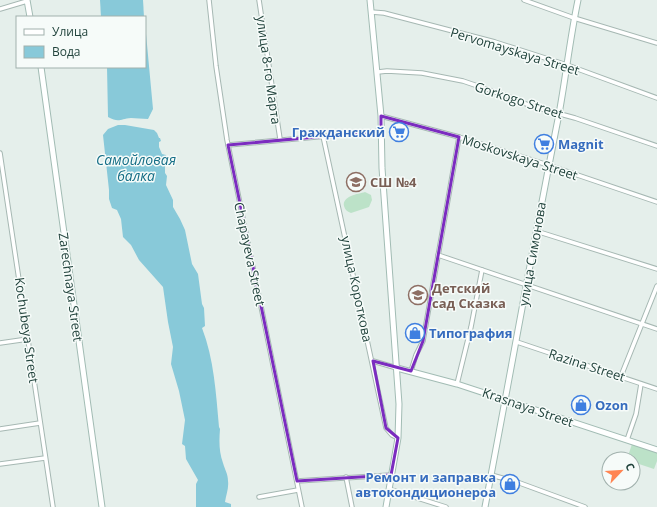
<svg xmlns="http://www.w3.org/2000/svg" width="657" height="507" viewBox="0 0 657 507" font-family="'Open Sans',sans-serif">
  <style>
    .green { fill: #bce2c8 }
    .water { fill: #88c9d9 }
    .lines { fill: none; stroke-linecap: round; stroke-linejoin: round }
    .street-casing { stroke: #a6b8b3; stroke-width: 5.5 }
    .secondary-casing { stroke: #a2bcb4; stroke-width: 7 }
    .street { stroke: #fff; stroke-width: 3.5 }
    .secondary { stroke: #fff; stroke-width: 5 }
    .marked { fill: none; stroke: #7b2cbf; stroke-width: 3; stroke-linejoin: round }
    .labels { text-anchor: middle; stroke-width: 3; stroke-linejoin: round; paint-order: stroke }
    .street-label { font-size: 13px; fill: #21433c; stroke: #f6fbf9 }
    .shop-label { font-size: 13px; font-weight: bold; fill: #366cbe; stroke: #f6fbf9; text-anchor: start }
    .education-label { font-size: 13px; font-weight: bold; fill: #785e54; stroke: #f6fbf9; text-anchor: start }
    .water-label { font-size: 14px; font-style: italic; fill: #156e86; stroke: #f6fbf9 }
  </style>
  <rect width="100%" height="100%" fill="#e5efeb"/>
  <g class="green">
    <path d="M 365,192 L 371,195 L 372,200 L 369,207 L 351,213 C 348,212 345,210 344,206 C 342,196 358,194 365,192 Z"/>
    <polygon points="632,444 657,452 657,461 654,469 633,462 633,459 627,459"/>
  </g>
  <g class="water">
    <polygon points="100,0 143,0 144,17 101,17"/>
    <path d="M 145,23 L 153,109 L 148,119 C 142,119 136,118 131,118 C 120,119 119,123 108,117 L 107,67 L 145,67 Z"/>
    <path d="M 118,125 L 125,125 L 154,130 L 157,133 L 159,138 L 160,138 L 161,141 L 159,142 L 159,147 L 162,154 L 166,155 L 167,159 L 165,167 L 165,173 L 167,176 L 166,185 L 173,200 L 173,207 L 180,219 L 185,230 L 192,264 L 198,274 L 202,304 L 204,308 L 205,326 L 202,328 C 214,359 216,393 219,427 L 220,429 C 219,441 219,452 223,463 C 225,470 228,474 228,481 C 229,488 226,495 225,502 L 231,504 L 231,507 L 196,507 L 196,484 L 198,480 L 186,459 L 185,446 L 182,444 L 185,420 L 179,391 L 171,364 L 173,347 L 168,322 L 163,287 L 139,260 L 131,245 L 123,237 L 121,219 L 117,210 L 112,208 L 109,199 L 109,190 L 103,135 L 108,129 Z"/>
  </g>
  <g class="lines">
    <defs>
      <g id="street">
        <polyline points="209,0 216,66 227,140 302,507"/>
        <polyline points="259,0 280,139"/>
        <polyline points="524,0 574,18 657,43"/>
        <polyline points="0,9 27,1"/>
        <polyline points="371,12 384,13 495,42 567,65 657,98"/>
        <polyline points="378,72 387,71 422,73 463,81 507,96 531,106 575,118 657,146"/>
        <polyline points="381,116 459,137 548,165 657,202"/>
        <polyline points="323,136 386,428 392,435 398,438"/>
        <polyline points="228,145 381,131"/>
        <polyline points="0,153 53,507"/>
        <polyline points="536,231 657,269"/>
        <polyline points="438,255 657,329"/>
        <polyline points="517,342 657,389"/>
        <polyline points="0,343 28,339"/>
        <polyline points="373,361 397,368"/>
        <polyline points="411,371 416,355 423,341 459,137"/>
        <polyline points="621,376 657,286"/>
        <polyline points="457,384 471,327 482,270"/>
        <polyline points="0,429 40,423"/>
        <polyline points="627,440 636,414 641,384"/>
        <polyline points="0,464 45,458"/>
        <polyline points="491,475 517,482 585,507"/>
        <polyline points="346,477 352,507"/>
        <polyline points="297,481 391,475"/>
        <polyline points="389,489 446,507"/>
        <polyline points="259,497 298,490"/>
      </g>
      <g id="secondary">
        <polyline points="27,0 30,17"/>
        <polyline points="370,0 381,116 382,168 399,404 398,438 386,507"/>
        <polyline points="41,67 102,507"/>
        <polyline points="397,368 457,384 657,450"/>
        <path d="M 485,507 C 510,376 533,245 559,114 C 566,76 570,38 578,0"/>
      </g>
    </defs>
    <use href="#street" class="street-casing"/>
    <use href="#secondary" class="secondary-casing"/>
    <use href="#street" class="street"/>
    <use href="#secondary" class="secondary"/>
  </g>
  <path class="marked" d="M 381,116 L 459,137 L 423,341 L 411,371 L 373,361 L 386,428 L 398,438 L 391,475 L 297,481 L 228,145 L 381,131 Z"/>
  <defs>
    <symbol id="supermarket-ring" viewBox="-11 -11 22 22"><circle r="9.5" fill="#f6fbf9" stroke="#3f7fe0" stroke-width="1.5"/><path d="M-6-5.5h2.5l.6 2H6L4.5 2H-2.5L-4.4-4H-6ZM-1.5 3.2a1.3 1.3 0 1 0 .1 0ZM3 3.2a1.3 1.3 0 1 0 .1 0Z" fill="#3f7fe0"/></symbol>
    <symbol id="school-ring" viewBox="-11 -11 22 22"><circle r="9.5" fill="#f6fbf9" stroke="#8d6e63" stroke-width="1.5"/><path d="M0-5L7-2L0 1L-7-2ZM-4 1L0 2.5L4 1V4Q0 6-4 4Z" fill="#8d6e63"/></symbol>
    <symbol id="shop-ring" viewBox="-11 -11 22 22"><circle r="9.5" fill="#f6fbf9" stroke="#3f7fe0" stroke-width="1.5"/><path d="M-5-2.5h2.3a2.7 3.5 0 0 1 5.4 0H5L5.5 6h-11ZM-1.5-2.5h3a1.5 2.3 0 0 0-3 0Z" fill="#3f7fe0"/></symbol>
  </defs>
  <g fill-rule="evenodd">
    <use href="#supermarket-ring" x="388" y="121" width="22" height="22"/>
    <use href="#supermarket-ring" x="533" y="133" width="22" height="22"/>
    <use href="#school-ring" x="345" y="171" width="22" height="22"/>
    <use href="#school-ring" x="407" y="284" width="22" height="22"/>
    <use href="#shop-ring" x="404" y="322" width="22" height="22"/>
    <use href="#shop-ring" x="570" y="394" width="22" height="22"/>
    <use href="#shop-ring" x="499" y="473" width="22" height="22"/>
  </g>
  <g class="labels">
    <g class="street-label">
      <text transform="translate(515 51) rotate(17)" y="5">Pervomayskaya Street</text>
      <text transform="translate(269 70) rotate(82)" y="5">улица 8-го Марта</text>
      <text transform="translate(519 100) rotate(18)" y="5">Gorkogo Street</text>
      <text transform="translate(520 157) rotate(18)" y="5">Moskovskaya Street</text>
      <text transform="translate(250 254) rotate(78)" y="5">Chapayeva Street</text>
      <text transform="translate(532 254) rotate(-80)" y="5">улица Симонова</text>
      <text transform="translate(71 287) rotate(82)" y="5">Zarechnaya Street</text>
      <text transform="translate(357 289) rotate(78)" y="5">улица Короткова</text>
      <text transform="translate(27 330) rotate(82)" y="5">Kochubeya Street</text>
      <text transform="translate(587 365) rotate(18)" y="5">Razina Street</text>
      <text transform="translate(528 407) rotate(19)" y="5">Krasnaya Street</text>
    </g>
    <g class="shop-label">
      <text x="385" y="137" text-anchor="end">Гражданский</text>
      <text x="558" y="149">Magnit</text>
      <text x="429" y="338">Типография</text>
      <text x="595" y="410">Ozon</text>
      <text x="496" y="482" text-anchor="end">Ремонт и заправка<tspan x="496" dy="15">автокондиционероа</tspan></text>
    </g>
    <g class="education-label">
      <text x="370" y="187">СШ №4</text>
      <text x="432" y="293">Детский<tspan x="432" dy="15">сад Сказка</tspan></text>
    </g>
    <g class="water-label">
      <text x="136" y="165">Самойловая<tspan x="136" dy="16">балка</tspan></text>
    </g>
  </g>
  <rect x="16" y="16" width="130" height="52" fill="#f6fbf9" stroke="#a1b1ad"/>
  <rect x="24" y="29" width="20" height="6" fill="#ffffff" stroke="#a1b1ad"/>
  <text x="52" y="36" font-size="12" fill="#21433c">Улица</text>
  <rect x="24" y="46" width="20" height="12" fill="#88c9d9" stroke="#a1b1ad"/>
  <text x="52" y="56" font-size="12" fill="#21433c">Вода</text>
  <g transform="translate(621 471) rotate(65)"><circle r="19" fill="#f6fbf9" stroke="#a1b1ad"/>
  <path d="M0-3L7 15L0 10L-7 15Z" fill="#ff8553"/>
  <text y="-6" font-size="11" font-weight="bold" text-anchor="middle" fill="#21433c">С</text>
  </g>
</svg>
